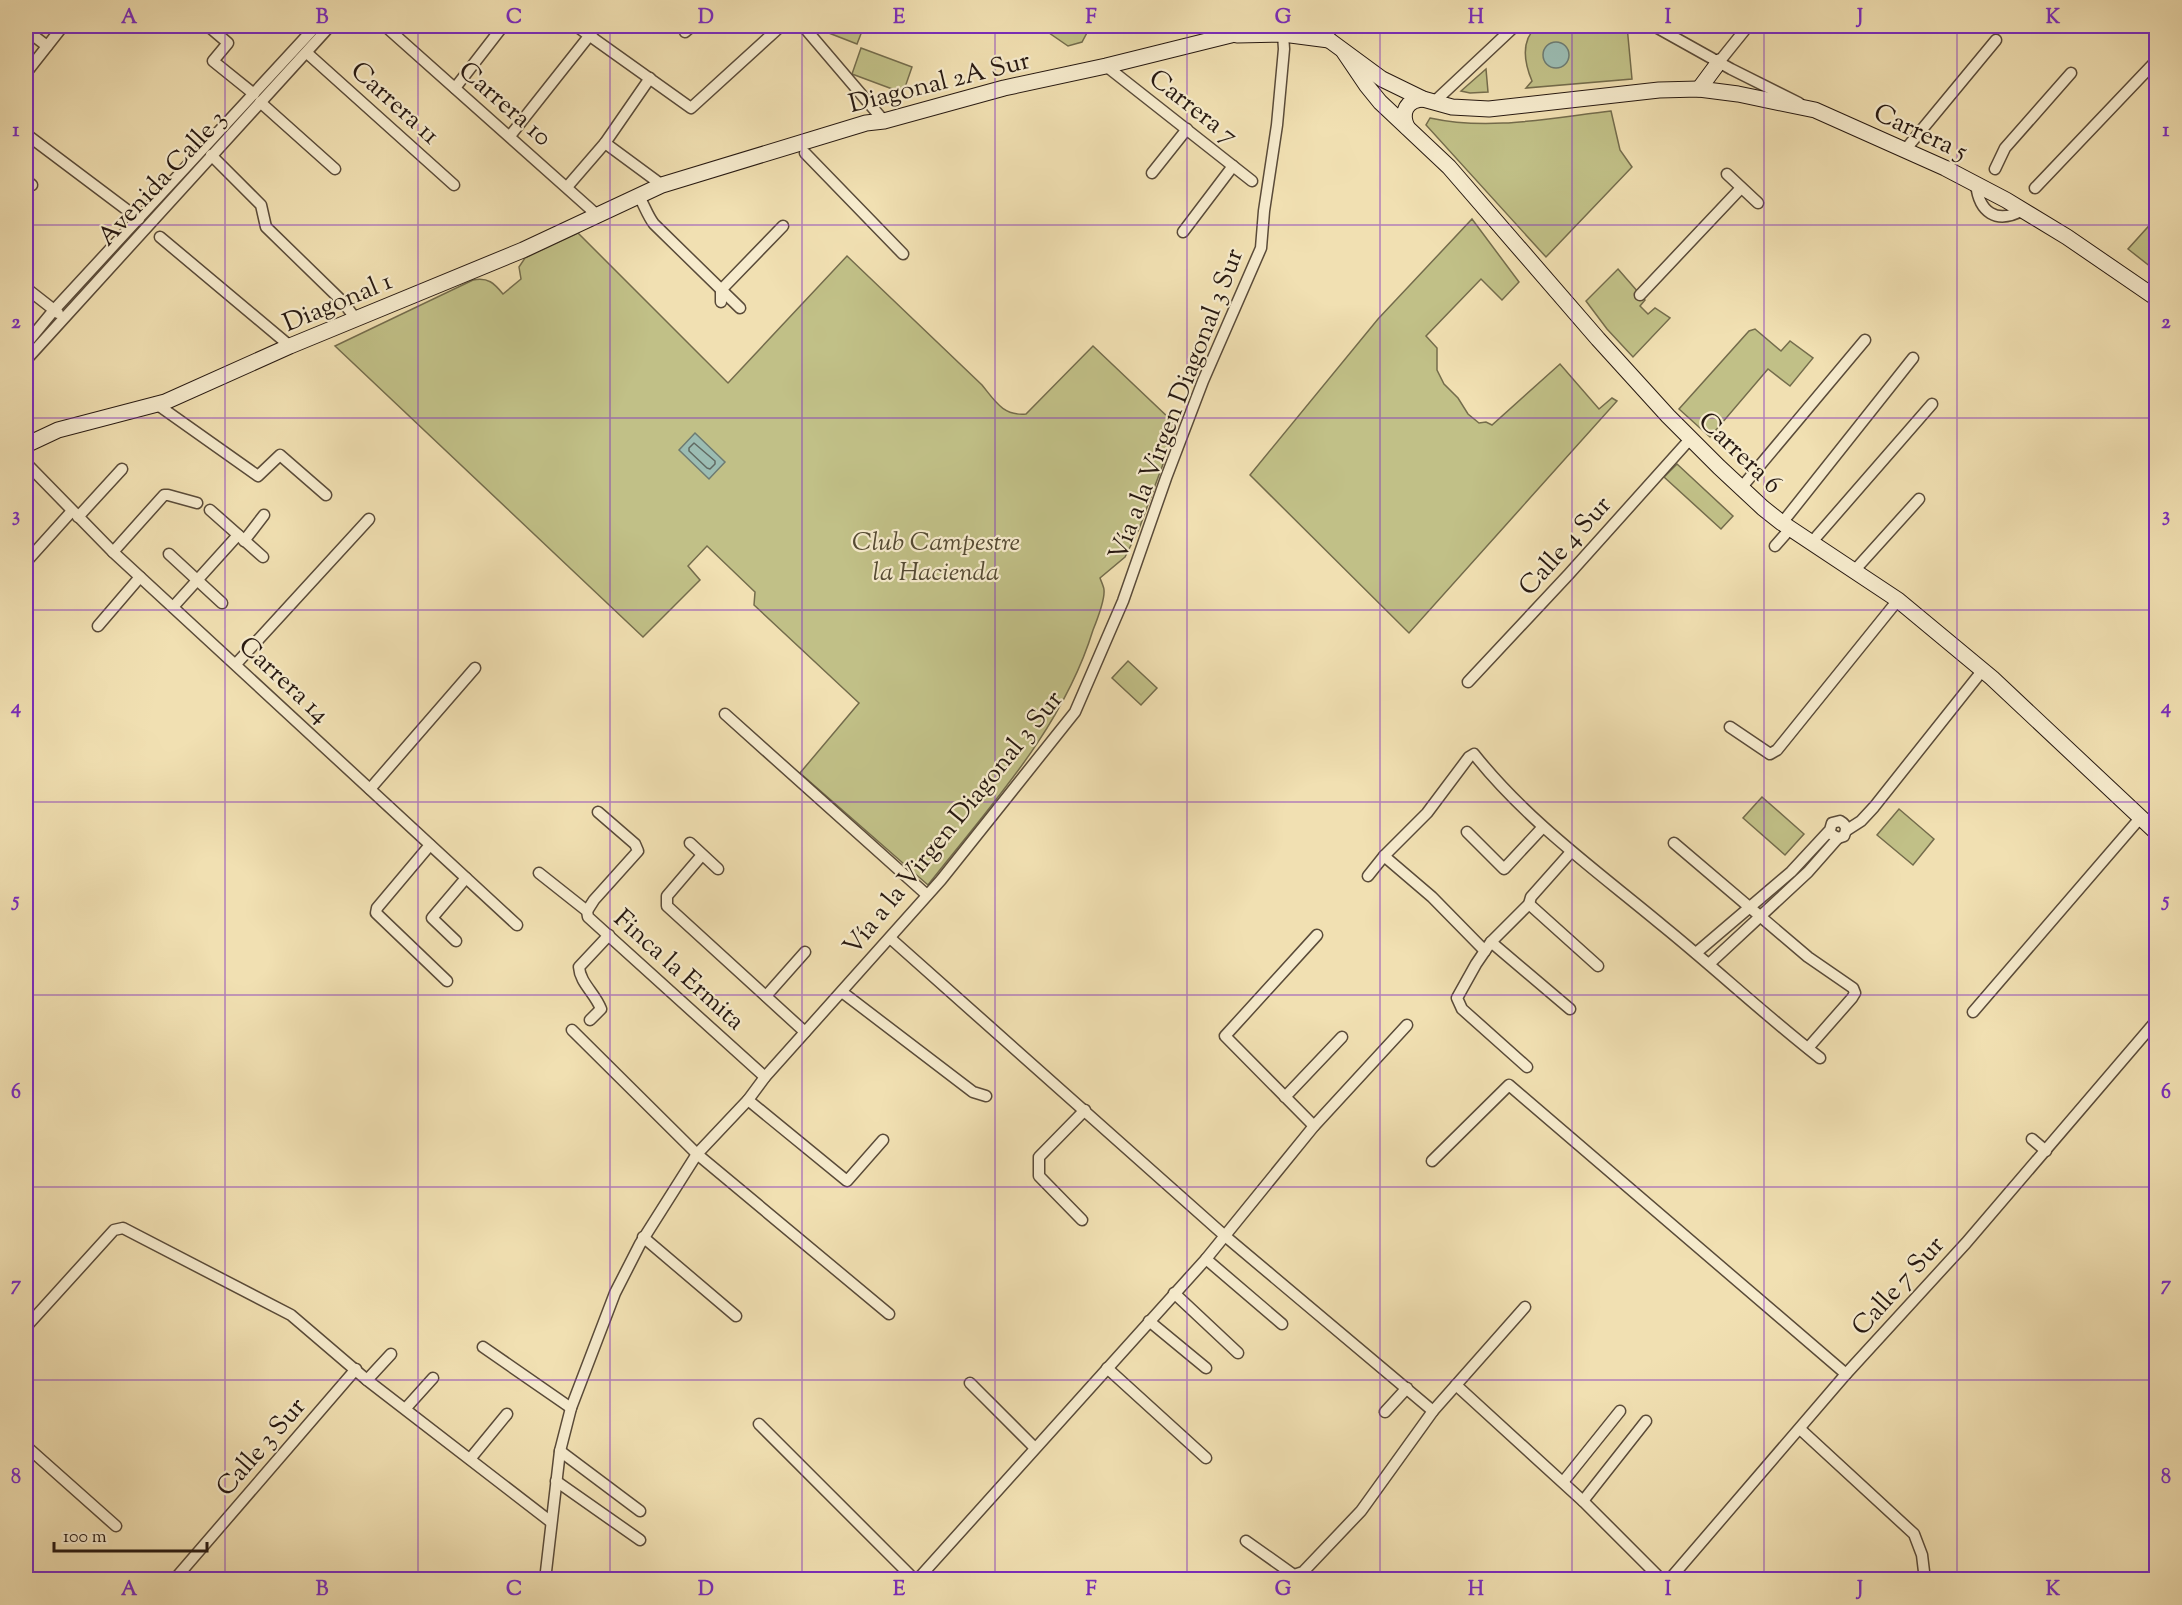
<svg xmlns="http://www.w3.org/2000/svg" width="2182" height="1605" viewBox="0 0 2182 1605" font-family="'Sorts Mill Goudy',serif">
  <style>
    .green { fill: #c1c087; stroke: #746c4c; stroke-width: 1.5 }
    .water { fill: #9bbcb2; stroke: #6d7b72; stroke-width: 1.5 }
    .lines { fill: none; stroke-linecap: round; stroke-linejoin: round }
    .shore { stroke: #616a62; stroke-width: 1.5 }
    .street-casing { stroke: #5a4b39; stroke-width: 13 }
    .secondary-casing { stroke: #271911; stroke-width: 17 }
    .street { stroke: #f6ebcd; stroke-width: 10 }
    .secondary { stroke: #f6ebcd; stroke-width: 15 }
    .grid { fill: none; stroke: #7b2cbf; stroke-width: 1.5; stroke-opacity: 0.55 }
    .labels { text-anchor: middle; stroke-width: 4.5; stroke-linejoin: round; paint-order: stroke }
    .street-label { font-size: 26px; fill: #271911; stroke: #f6ebcd }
    .park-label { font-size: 26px; font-style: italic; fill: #554b34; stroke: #f6ebcd }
    .neatline { fill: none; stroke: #7b2cbf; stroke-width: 2 }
    .grid-label { font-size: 20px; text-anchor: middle; font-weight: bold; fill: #7b2cbf }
  </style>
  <rect width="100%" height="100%" fill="#f1e0b2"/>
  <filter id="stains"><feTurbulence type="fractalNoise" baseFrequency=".00333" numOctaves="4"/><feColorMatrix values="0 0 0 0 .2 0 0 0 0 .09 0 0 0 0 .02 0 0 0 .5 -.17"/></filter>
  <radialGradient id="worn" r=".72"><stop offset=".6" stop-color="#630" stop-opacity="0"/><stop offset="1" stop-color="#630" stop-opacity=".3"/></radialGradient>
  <g class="green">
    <polygon points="817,26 864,26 857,44 816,28"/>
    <polygon points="1039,26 1088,26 1089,29 1082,42 1068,46"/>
    <path d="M 1537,26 L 1627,26 L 1632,79 L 1526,88 L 1532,81 C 1524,62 1520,41 1537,26 Z"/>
    <polygon points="861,48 912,67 903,93 852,74"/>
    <polygon points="1486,69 1488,92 1470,93 1461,91"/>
    <path d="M 1611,111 L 1620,150 L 1632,167 L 1546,257 L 1426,125 L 1430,118 C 1489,131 1551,118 1611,111 Z"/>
    <polygon points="2156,218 2156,271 2128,249"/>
    <polygon points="1472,219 1519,282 1502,300 1481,279 1426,336 1437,348 1437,370 1444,384 1458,398 1468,414 1479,423 1486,422 1492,425 1560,364 1599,409 1612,398 1617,401 1409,633 1250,475 1378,319"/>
    <path d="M 578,233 L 728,383 L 847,256 L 982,385 C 995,401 1003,416 1026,414 L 1093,346 L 1172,421 L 1176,429 L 1139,529 L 1125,557 L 1100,578 C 1101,581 1104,587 1104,590 C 1105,600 1097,620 1093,630 C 1063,728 990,806 928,885 L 800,773 L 859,703 L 754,605 L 755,592 L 707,546 L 688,566 L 700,580 L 643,637 L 335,346 L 473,280 C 488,277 494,283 503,294 L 521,279 L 519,267 L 525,258 Z"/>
    <polygon points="1618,269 1645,300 1640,306 1648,314 1655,308 1670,318 1633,357 1607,329 1586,301"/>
    <polygon points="1755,329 1781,351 1790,341 1813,358 1790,386 1768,369 1710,437 1679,409 1749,331"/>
    <polygon points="1677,464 1733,516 1721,529 1664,477"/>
    <polygon points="1128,661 1157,688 1141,705 1112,678"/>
    <polygon points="1762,797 1804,834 1785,855 1743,818"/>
    <polygon points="1899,809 1934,839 1913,865 1877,835"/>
  </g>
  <g class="water">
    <circle cx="1556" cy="55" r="13"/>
    <polygon points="695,433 725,462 709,479 679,450"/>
  </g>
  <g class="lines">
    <polygon class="shore" points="694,443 715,461 715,464 710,469 707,468 689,451 689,448"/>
    <defs>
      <g id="street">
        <polyline points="208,26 228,43 213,61 254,94"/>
        <polyline points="385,26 596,214"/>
        <polyline points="576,26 691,108 781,26"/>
        <polyline points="803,26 884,121"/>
        <polyline points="1654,26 1731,69 1799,103"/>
        <polyline points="2154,26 2156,28"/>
        <polyline points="26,30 47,46"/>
        <polyline points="685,32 692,26"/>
        <polyline points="307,53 454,185"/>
        <polyline points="1719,62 1748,26"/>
        <polyline points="1106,66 1252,181"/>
        <polyline points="26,73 63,26"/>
        <polyline points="455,88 503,26"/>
        <polyline points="260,102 335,169"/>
        <polyline points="1433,103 1515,26"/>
        <polyline points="26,134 139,219"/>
        <polyline points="510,136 597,26"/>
        <polyline points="605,143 662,185"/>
        <polyline points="1905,150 1996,40"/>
        <polyline points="805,153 903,254"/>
        <polyline points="211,155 261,205 266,227 342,301 356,319"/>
        <polyline points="1995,169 2005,148 2071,73"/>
        <polyline points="1152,173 1187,129"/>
        <polyline points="1727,174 1758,203"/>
        <polyline points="26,180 32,185"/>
        <path d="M 1976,184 C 1979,212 1996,225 2023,210"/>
        <polyline points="567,187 605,143 650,78"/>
        <polyline points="2035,188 2156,61"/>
        <path d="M 638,195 C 644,204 647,215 654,224 L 740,308"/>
        <polyline points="1183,232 1233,166"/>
        <polyline points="160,237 290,346"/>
        <polyline points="26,288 58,313"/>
        <polyline points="1640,295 1741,188"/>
        <polyline points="721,302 721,290 783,226"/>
        <polyline points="26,344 54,310 316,26"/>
        <polyline points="26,360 330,26"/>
        <polyline points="155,403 258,476 280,455 326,495"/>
        <polyline points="26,463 113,552 517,925"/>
        <polyline points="1741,488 1865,340"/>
        <polyline points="210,510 263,557"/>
        <polyline points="78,517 122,469"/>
        <polyline points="1782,523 1913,358"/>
        <polyline points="244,541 264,515"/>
        <polyline points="1811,543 1932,404"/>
        <polyline points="1775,546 1790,529"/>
        <polyline points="113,552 164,495 168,495 197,503"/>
        <polyline points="169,554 222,603"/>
        <polyline points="26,562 72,511"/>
        <polyline points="1854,571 1919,499"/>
        <polyline points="173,607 238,535"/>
        <polyline points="98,626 140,577"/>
        <polyline points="236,664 369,519"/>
        <polyline points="1468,682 1569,574 1691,438"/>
        <polyline points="725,714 927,895"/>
        <polyline points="1730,727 1770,754 1777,750 1898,600"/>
        <polyline points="370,789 475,668"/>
        <polyline points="1847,830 1861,821 1874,807 1982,671"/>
        <polyline points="1467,832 1504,869 1543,827"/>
        <polyline points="690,843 718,869"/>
        <polyline points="1674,843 1808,957 1853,988 1855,993 1852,998 1808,1048"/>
        <polyline points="430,845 377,908 376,913 447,981"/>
        <polyline points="702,855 667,896 667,906 805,1032"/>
        <path d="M 1384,856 L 1427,813 L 1469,757 L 1474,754 C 1527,821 1597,871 1663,926 C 1716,969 1766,1016 1820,1058"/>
        <polyline points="539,873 587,911 588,917 765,1077"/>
        <polyline points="1368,876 1384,856 1432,897 1485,951"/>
        <polyline points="1529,904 1598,966"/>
        <polyline points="587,911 594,900 638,851 635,844 598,812"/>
        <polyline points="890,938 1225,1236 1433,1411"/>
        <polyline points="456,941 432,918 466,878"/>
        <polyline points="1491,942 1570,1009"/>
        <path d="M 1696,953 L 1791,872 L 1830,830 L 1832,823 L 1840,821 C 1847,825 1847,829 1844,836 L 1838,838 L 1831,834 L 1830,830"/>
        <polyline points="1709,964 1808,872 1838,838"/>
        <polyline points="842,992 973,1092 986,1096"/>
        <polyline points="766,996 805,952"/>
        <polyline points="1973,1012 2141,817"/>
        <path d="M 590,1020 L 601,1009 C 595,993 580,983 579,967 L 609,935"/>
        <polyline points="572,1030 697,1154 889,1314"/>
        <polyline points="1527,1067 1462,1009 1457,998 1476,964 1491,942 1529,904 1531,897 1571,852"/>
        <polyline points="1285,1097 1342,1037"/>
        <polyline points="748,1100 847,1181 883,1140"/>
        <polyline points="1314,1126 1225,1036 1317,935"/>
        <polyline points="2032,1139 2046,1151"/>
        <polyline points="1432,1161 1509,1085 1846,1374"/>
        <polyline points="1082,1220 1039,1176 1039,1157 1085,1110"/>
        <polyline points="643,1237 736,1316"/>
        <polyline points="1206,1259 1282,1324"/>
        <polyline points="1174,1293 1238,1353"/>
        <polyline points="1149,1321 1206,1368"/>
        <polyline points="26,1327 114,1230 123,1228 291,1315 367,1380 551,1522"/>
        <polyline points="483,1347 571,1408"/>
        <polyline points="1107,1368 1206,1458"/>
        <polyline points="367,1380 391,1354"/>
        <polyline points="970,1383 1035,1448"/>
        <polyline points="1456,1385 1583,1501 1662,1580"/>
        <polyline points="406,1408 433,1378"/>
        <polyline points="1385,1412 1407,1388"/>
        <polyline points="759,1424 915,1580"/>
        <polyline points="1800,1429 1914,1534 1922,1555 1925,1580"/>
        <polyline points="26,1446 116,1526"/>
        <polyline points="560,1451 640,1511"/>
        <polyline points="470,1459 507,1414"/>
        <polyline points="556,1481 640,1540"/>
        <polyline points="1563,1482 1620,1411"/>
        <polyline points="1583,1501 1646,1421"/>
        <polyline points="1246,1541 1294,1575 1303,1572 1361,1511 1433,1411 1525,1307"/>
        <polyline points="174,1580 356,1369"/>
        <polyline points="545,1580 560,1451 571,1408 615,1293 640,1244 697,1154 748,1100 765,1077 941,880 1075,712 1123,601 1166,478 1203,381 1261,248 1264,211 1277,125 1284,49 1283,34 1280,26"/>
        <polyline points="917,1580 1206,1259 1314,1126 1407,1025"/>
        <polyline points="1669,1580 1846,1374 1966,1243 2156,1021"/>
      </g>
      <g id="secondary">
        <polyline points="1315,26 1329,40 1382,79 1423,99 1452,107 1489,109 1659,90 1699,89 1738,94 1815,110 1945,168 2006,200 2067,237 2156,298"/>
        <polyline points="1237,35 1283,34 1329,40"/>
        <polyline points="1344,52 1367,86 1380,102 1449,167 1598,339 1668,416 1719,467 1763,508 1782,523 1898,600 1992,678 2156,832"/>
        <polyline points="1699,89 1719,62"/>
        <path d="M 1407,127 C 1400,112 1407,100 1423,99"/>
        <polyline points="26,445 58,430 165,402 290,346 523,250 662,185 866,123 884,121 1004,88 1106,66 1231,35 1250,26"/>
      </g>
    </defs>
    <use href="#street" class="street-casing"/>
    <use href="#secondary" class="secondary-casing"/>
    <use href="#street" class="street"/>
    <use href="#secondary" class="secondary"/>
  </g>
  <path class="grid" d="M 225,26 L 225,1580M 418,26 L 418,1580M 610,26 L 610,1580M 802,26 L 802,1580M 995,26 L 995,1580M 1187,26 L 1187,1580M 1380,26 L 1380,1580M 1572,26 L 1572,1580M 1764,26 L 1764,1580M 1957,26 L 1957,1580M 26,225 L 2156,225M 26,418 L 2156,418M 26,610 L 2156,610M 26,802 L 2156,802M 26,995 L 2156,995M 26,1187 L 2156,1187M 26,1380 L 2156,1380"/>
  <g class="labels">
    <g class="street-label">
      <text transform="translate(939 81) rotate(-14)" y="9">Diagonal 2A Sur</text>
      <text transform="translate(396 102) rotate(42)" y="9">Carrera 11</text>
      <text transform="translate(506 103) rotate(41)" y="9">Carrera 10</text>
      <text transform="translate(1194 106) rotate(38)" y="9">Carrera 7</text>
      <text transform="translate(1921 131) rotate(25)" y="9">Carrera 5</text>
      <text transform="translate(161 177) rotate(-47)" y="9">Avenida Calle 3</text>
      <text transform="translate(337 301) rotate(-23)" y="9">Diagonal 1</text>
      <text transform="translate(1175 404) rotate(-69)" y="9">Vía a la Virgen Diagonal 3 Sur</text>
      <text transform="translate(1741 452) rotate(44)" y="9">Carrera 6</text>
      <text transform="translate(1564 545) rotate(-48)" y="9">Calle 4 Sur</text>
      <text transform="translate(285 679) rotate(43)" y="9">Carrera 14</text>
      <text transform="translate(952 822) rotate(-51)" y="9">Vía a la Virgen Diagonal 3 Sur</text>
      <text transform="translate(680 969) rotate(42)" y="9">Finca la Ermita</text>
      <text transform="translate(1897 1285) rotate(-48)" y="9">Calle 7 Sur</text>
      <text transform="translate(260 1446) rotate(-49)" y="9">Calle 3 Sur</text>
    </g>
    <g class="park-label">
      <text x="936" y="550">Club Campestre<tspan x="936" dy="30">la Hacienda</tspan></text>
    </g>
  </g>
  <rect width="2182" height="1605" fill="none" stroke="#f1e0b2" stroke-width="66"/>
  <path d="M54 1542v9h153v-9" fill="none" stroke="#271911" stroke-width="3"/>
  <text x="63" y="1542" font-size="18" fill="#271911" stroke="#f6ebcd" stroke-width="4.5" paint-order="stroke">100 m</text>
  <rect x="33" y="33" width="2116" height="1539" class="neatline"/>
  <g class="grid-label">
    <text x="129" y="23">A</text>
    <text x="322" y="23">B</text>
    <text x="514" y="23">C</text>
    <text x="706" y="23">D</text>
    <text x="899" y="23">E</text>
    <text x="1091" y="23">F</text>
    <text x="1283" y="23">G</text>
    <text x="1476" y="23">H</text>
    <text x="1668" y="23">I</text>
    <text x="1860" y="23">J</text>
    <text x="2053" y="23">K</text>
    <text x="16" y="136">1</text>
    <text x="2166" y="136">1</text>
    <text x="16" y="328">2</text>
    <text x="2166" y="328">2</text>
    <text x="16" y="521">3</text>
    <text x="2166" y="521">3</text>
    <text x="16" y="713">4</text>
    <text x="2166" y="713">4</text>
    <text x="16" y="906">5</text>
    <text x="2166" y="906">5</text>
    <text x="16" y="1098">6</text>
    <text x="2166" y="1098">6</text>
    <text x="16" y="1290">7</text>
    <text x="2166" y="1290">7</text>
    <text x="16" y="1483">8</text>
    <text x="2166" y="1483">8</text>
    <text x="129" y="1595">A</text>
    <text x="322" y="1595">B</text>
    <text x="514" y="1595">C</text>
    <text x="706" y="1595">D</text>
    <text x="899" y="1595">E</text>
    <text x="1091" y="1595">F</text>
    <text x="1283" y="1595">G</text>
    <text x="1476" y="1595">H</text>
    <text x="1668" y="1595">I</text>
    <text x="1860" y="1595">J</text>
    <text x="2053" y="1595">K</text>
  </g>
  <rect width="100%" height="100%" filter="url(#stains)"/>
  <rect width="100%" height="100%" fill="url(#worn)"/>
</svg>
